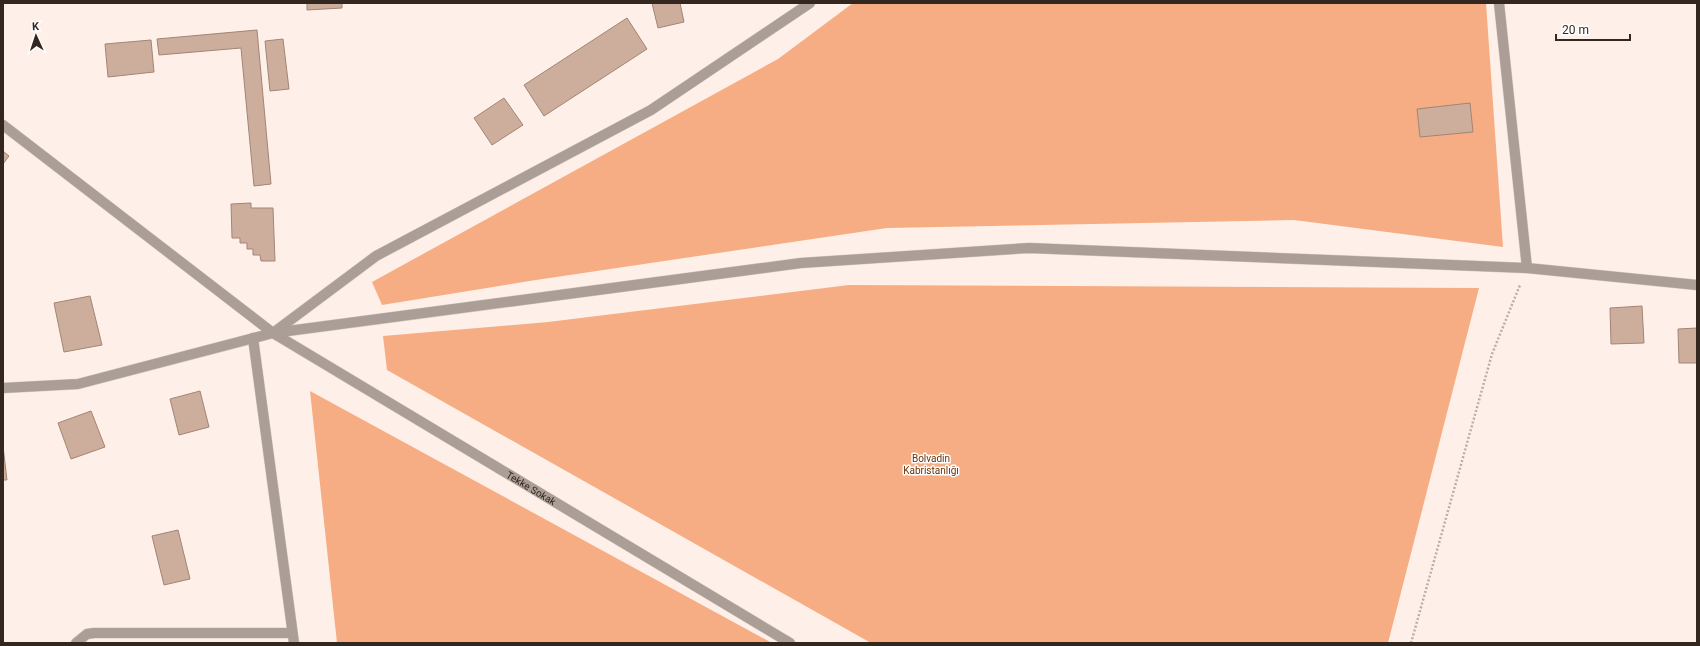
<svg xmlns="http://www.w3.org/2000/svg" width="1700" height="646" viewBox="0 0 1700 646" font-family="Roboto,sans-serif">
  <style>
    .green { fill: #f6ad84 }
    .building { fill: #cdae9d; stroke: #a28574 }
    .lines { fill: none; stroke-linecap: round; stroke-linejoin: round }
    .minor-casing { stroke: #d9ccc5; stroke-width: 11 }
    .path { stroke: #bcaea7; stroke-width: 2.5; stroke-dasharray: 2 2; stroke-linecap: butt }
    .minor { stroke: #ab9e96; stroke-width: 10 }
    .labels { text-anchor: middle; stroke-width: 3; stroke-linejoin: round; paint-order: stroke }
    .park-label { font-size: 10px; fill: #683005; stroke: #fff }
    .street-label { font-size: 10px; fill: #332720; stroke: #fff }
  </style>
  <rect width="100%" height="100%" fill="#fef0e9"/>
  <g class="green">
    <polygon points="853,3 1486,3 1503,247 1294,220 887,228 536,280 382,305 372,282 778,59"/>
    <polygon points="849,285 1479,288 1388,643 871,643 387,370 383,336 548,322"/>
    <polygon points="310,391 772,643 337,643"/>
  </g>
  <g class="building">
    <polygon points="307,3 342,3 342,8 307,10"/>
    <polygon points="652,3 680,3 684,22 658,28"/>
    <polygon points="627,18 647,49 544,116 524,85"/>
    <polygon points="257,30 271,184 254,186 241,48 159,55 157,39"/>
    <polygon points="283,39 289,89 270,91 265,41"/>
    <polygon points="151,40 154,72 108,77 105,44"/>
    <polygon points="504,98 523,125 492,145 474,118"/>
    <polygon points="1470,103 1473,132 1420,137 1417,109"/>
    <polygon points="3,151 9,156 3,164"/>
    <polygon points="251,203 251,208 273,208 275,261 261,261 260,255 253,255 253,249 247,249 247,243 240,243 240,238 232,238 231,204"/>
    <polygon points="90,296 102,345 64,352 54,303"/>
    <polygon points="1642,306 1644,343 1611,344 1610,308"/>
    <polygon points="1697,328 1697,363 1679,363 1678,329"/>
    <polygon points="200,391 209,427 179,435 170,399"/>
    <polygon points="91,411 105,447 71,459 58,423"/>
    <polygon points="3,446 7,480 3,480"/>
    <polygon points="178,530 190,579 164,585 152,536"/>
  </g>
  <g class="lines">
    <defs>
      <g id="minor">
        <polyline points="1499,3 1527,268"/>
        <path id="s1" d="M 3,125 L 273,333 L 790,643"/>
        <polyline points="273,333 801,263 1029,248 1527,268 1697,285"/>
        <polyline points="253,338 294,643"/>
        <polyline points="3,388 78,384 273,333 376,256 651,110 810,3"/>
        <polyline points="76,643 87,634 94,633 292,633"/>
      </g>
    </defs>
    <use href="#minor" class="minor-casing"/>
    <polyline class="path" points="1411,643 1492,354 1520,285"/>
    <use href="#minor" class="minor"/>
  </g>
  <g class="labels">
    <g class="park-label">
      <text x="931" y="462">Bolvadin<tspan x="931" dy="12">Kabristanlığı</tspan></text>
    </g>
    <g class="street-label">
      <text dy="4" stroke="none"><textPath href="#s1" startOffset="642">Tekke Sokak</textPath></text>
    </g>
  </g>
  <rect width="1700" height="646" fill="none" stroke="#332720" stroke-width="8"/>
  <g transform="translate(36 36) rotate(357)" stroke="#ffffff" stroke-width="3" paint-order="stroke">
  <path d="M0-3L7 15L0 10L-7 15Z" fill="#332720"/>
  <text y="-6" font-size="11" font-weight="bold" text-anchor="middle" fill="#332720">K</text>
  </g>
  <path d="M1556 34v6h74v-6" fill="none" stroke="#332720" stroke-width="2"/>
  <text x="1562" y="34" font-size="12" fill="#332720" stroke="#ffffff" stroke-width="3" paint-order="stroke">20 m</text>
</svg>
